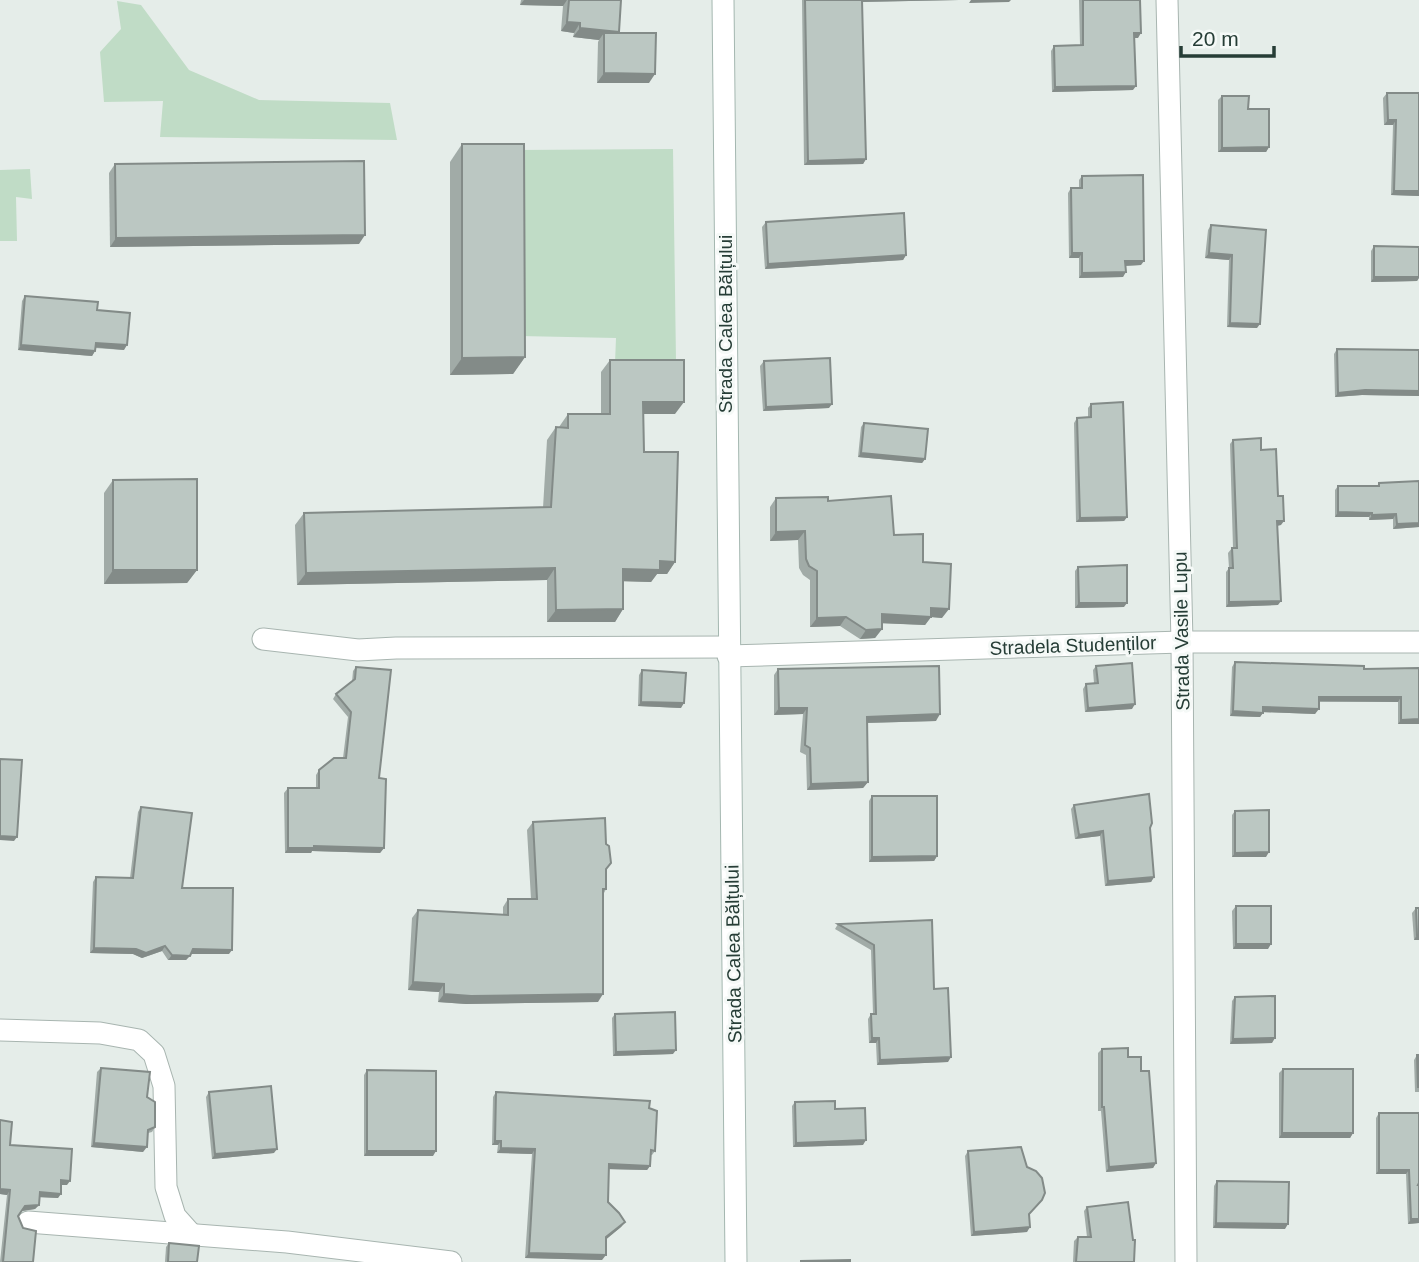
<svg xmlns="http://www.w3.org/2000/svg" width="1419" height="1262" viewBox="0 0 1419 1262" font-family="Arial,sans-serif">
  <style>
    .green { fill: #c0dcc6 }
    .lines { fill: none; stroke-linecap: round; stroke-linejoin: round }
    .minor-casing { stroke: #a8b5b0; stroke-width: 23 }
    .secondary-casing { stroke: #a4b7b0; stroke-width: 23 }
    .minor { stroke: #fff; stroke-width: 21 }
    .secondary { stroke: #fff; stroke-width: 21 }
    .wall { fill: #a1aba7 }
    .shaded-wall { fill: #838b88 }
    .building { fill: #bbc7c2; stroke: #838b88; stroke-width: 2 }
    .labels { text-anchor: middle; stroke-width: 6; stroke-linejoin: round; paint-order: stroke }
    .street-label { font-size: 19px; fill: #263d36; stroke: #f5f9f7 }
  </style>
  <rect width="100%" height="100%" fill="#e5ede9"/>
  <g class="green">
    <polygon points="117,1 141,5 189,70 259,100 390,103 397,140 160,137 163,101 104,102 100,52 121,29"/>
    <polygon points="673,149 676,361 615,363 616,338 520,336 517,150"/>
    <polygon points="30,169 32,199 16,197 17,241 0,241 0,170"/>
  </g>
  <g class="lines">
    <defs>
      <g id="minor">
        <polyline points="1167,0 1182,642 1186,1262"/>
        <polyline points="263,639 358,650 396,648 728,647"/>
        <polyline points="728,656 1182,642 1419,642"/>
        <polyline points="0,1030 100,1033 139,1040 154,1054 164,1086 166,1187 175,1216 192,1235"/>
        <polyline points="28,1222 287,1242 451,1262"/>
      </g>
      <polyline id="secondary" points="723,0 736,1262"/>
    </defs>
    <use href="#minor" class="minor-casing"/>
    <use href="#secondary" class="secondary-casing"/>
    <use href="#minor" class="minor"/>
    <use href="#secondary" class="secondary"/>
  </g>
  <g class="wall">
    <polygon points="521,0 621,0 618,33 649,83 597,83 598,42 599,40 573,37 574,33 561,31 563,6 520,5"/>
    <polygon points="802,0 959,0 862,2 866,159 863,164 804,165"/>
    <polygon points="1079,0 1140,0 1138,38 1134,38 1133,90 1052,92 1051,51 1054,46 1080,45"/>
    <polygon points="1387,93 1419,93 1419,196 1391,195 1393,125 1384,125 1383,98"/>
    <polygon points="1222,96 1248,109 1269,147 1266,152 1218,152 1218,100"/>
    <polygon points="462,144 525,357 513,374 450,375 450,162"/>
    <polygon points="115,164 359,244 110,247 109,173"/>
    <polygon points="1082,176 1141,265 1125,266 1123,277 1079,278 1079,258 1069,258 1068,193 1071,188 1079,188 1079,180"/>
    <polygon points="766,222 906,255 903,260 765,269 762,227"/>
    <polygon points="1211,225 1266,230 1257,328 1227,327 1229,260 1205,258 1208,230"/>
    <polygon points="1374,246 1419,277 1417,281 1371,282 1371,251"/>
    <polygon points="25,296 97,310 124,350 95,348 95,351 92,356 18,350 22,301"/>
    <polygon points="1337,349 1419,350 1419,396 1362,395 1335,397 1334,354"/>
    <polygon points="610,360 675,414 643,414 644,452 675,562 667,574 657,574 651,582 623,581 623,609 615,622 547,622 547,580 297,585 295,525 304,513 543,508 547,440 556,427 559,427 568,414 601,414 601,372"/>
    <polygon points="764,361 829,408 763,411 760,366"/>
    <polygon points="1091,404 1127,517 1124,521 1076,522 1074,423 1077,418 1088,417 1088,408"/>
    <polygon points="864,423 925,459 922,463 858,457 861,427"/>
    <polygon points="1233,440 1261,450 1278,496 1281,525 1277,526 1278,605 1226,607 1226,572 1229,568 1228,553 1232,548 1233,548 1230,444"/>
    <polygon points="113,480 197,570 187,583 104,584 104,493"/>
    <polygon points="1379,483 1419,527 1393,529 1393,519 1369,520 1369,517 1335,517 1335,490 1338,486 1377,486"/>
    <polygon points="776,498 828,501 894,535 923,562 942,618 931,617 925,625 882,623 882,629 875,638 860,639 840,626 810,627 810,580 803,575 799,568 798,540 770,541 770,507"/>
    <polygon points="1078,567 1124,607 1075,608 1075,571"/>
    <polygon points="1235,662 1364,669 1419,668 1419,724 1398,724 1398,702 1319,702 1315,714 1263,712 1260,717 1230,716 1232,667"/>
    <polygon points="1096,666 1132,709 1085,712 1083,689 1086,684 1094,683 1093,670"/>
    <polygon points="356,667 379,778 384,848 380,853 312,851 311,853 285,853 284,793 288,788 316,788 316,775 319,770 343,758 348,717 333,699 336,694 352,682 353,671"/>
    <polygon points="778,669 936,721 867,723 868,782 863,788 807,790 806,755 800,752 803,714 774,715 774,675"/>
    <polygon points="642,670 681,708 638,706 639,675"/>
    <polygon points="872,796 937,856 934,861 869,862 869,801"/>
    <polygon points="1074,805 1150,828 1154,877 1151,882 1105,886 1100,836 1075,839 1071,809"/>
    <polygon points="141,807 182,888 229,954 191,954 186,960 168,960 162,951 142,958 133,954 90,953 93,882 96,877 130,878 138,812"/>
    <polygon points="1235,811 1266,857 1232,857 1232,815"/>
    <polygon points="533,822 606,870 606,889 603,895 598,1002 466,1004 438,1002 439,992 408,990 412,918 418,910 503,915 503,907 508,899 531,899 527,830"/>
    <polygon points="1236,906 1268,949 1233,949 1232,911"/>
    <polygon points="1416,908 1419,940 1414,940 1412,913"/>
    <polygon points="932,920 934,989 948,1062 877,1065 876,1043 869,1043 868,1019 871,1014 873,1014 871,950 835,929 838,924"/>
    <polygon points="1235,997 1272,1043 1230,1044 1232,1001"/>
    <polygon points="615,1014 673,1054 613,1056 612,1018"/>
    <polygon points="1102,1049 1128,1057 1141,1071 1156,1163 1153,1168 1106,1172 1101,1111 1098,1111 1098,1053"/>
    <polygon points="1417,1055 1419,1055 1419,1092 1415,1092 1414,1060"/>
    <polygon points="101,1068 147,1097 155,1127 152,1132 148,1133 143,1152 91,1147 97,1072"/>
    <polygon points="1283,1069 1353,1133 1350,1138 1279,1138 1279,1073"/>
    <polygon points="367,1070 433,1156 364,1156 364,1075"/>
    <polygon points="209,1092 274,1153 212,1159 206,1097"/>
    <polygon points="496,1092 649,1108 655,1151 652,1155 651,1155 650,1166 647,1170 608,1169 608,1202 625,1222 621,1227 606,1239 602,1260 525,1258 532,1154 497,1153 498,1145 492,1145 493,1097"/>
    <polygon points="795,1102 835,1109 863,1145 793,1147 792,1106"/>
    <polygon points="1379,1113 1418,1185 1419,1223 1408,1224 1406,1174 1376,1174 1376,1118"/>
    <polygon points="0,1120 10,1145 67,1185 61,1185 58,1198 39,1197 39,1205 35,1209 22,1211 18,1216 33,1262 0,1262 7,1195 0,1194"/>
    <polygon points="968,1151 1027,1167 1042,1200 1029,1215 1027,1232 971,1236 965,1156"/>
    <polygon points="1217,1181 1285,1229 1213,1228 1214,1186"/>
    <polygon points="1087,1207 1134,1262 1073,1262 1074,1241 1078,1237 1087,1237 1084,1211"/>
    <polygon points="169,1243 197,1262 165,1262 166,1247"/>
  </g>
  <g class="shaded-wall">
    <polygon points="524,0 567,0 563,6 520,5"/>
    <polygon points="860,0 959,0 859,2"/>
    <polygon points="971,0 1011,0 1009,2 969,3"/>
    <polygon points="567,22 580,23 574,33 561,31"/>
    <polygon points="580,28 619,32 612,41 604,33 599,40 573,37"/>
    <polygon points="1134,33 1141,33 1138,38 1131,38"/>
    <polygon points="604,73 655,74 649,83 597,83"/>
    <polygon points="1136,86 1133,90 1052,92 1055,87"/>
    <polygon points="1388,120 1396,120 1393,125 1384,125"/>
    <polygon points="1269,147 1266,152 1218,152 1222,148"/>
    <polygon points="866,159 863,164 804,165 808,161"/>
    <polygon points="1394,191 1419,191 1419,196 1391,195"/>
    <polygon points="365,235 359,244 110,247 116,238"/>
    <polygon points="1072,253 1082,253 1079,258 1069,258"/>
    <polygon points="1209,253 1232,255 1229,260 1205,258"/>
    <polygon points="906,255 903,260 765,269 768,264"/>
    <polygon points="1125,261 1144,261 1141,265 1122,266"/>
    <polygon points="1126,272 1123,277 1079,278 1082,273"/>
    <polygon points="1374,277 1419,277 1419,278 1417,281 1371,282"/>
    <polygon points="1230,323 1260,324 1257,328 1227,327"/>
    <polygon points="96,343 127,345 124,350 92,347"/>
    <polygon points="21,345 95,351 92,356 18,350"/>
    <polygon points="525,357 513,374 450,375 462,358"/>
    <polygon points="1365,390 1419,391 1419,396 1362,395 1335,397 1338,393"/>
    <polygon points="643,402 684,402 675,414 634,414"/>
    <polygon points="832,404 829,408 763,411 766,407"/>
    <polygon points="861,453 925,459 922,463 858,457"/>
    <polygon points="1338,512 1372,513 1369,517 1335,517"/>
    <polygon points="1396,514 1393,519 1369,520 1372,515"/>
    <polygon points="1127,517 1124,521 1076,522 1080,518"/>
    <polygon points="1277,521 1284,521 1281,525 1274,526"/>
    <polygon points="1419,523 1419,527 1393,529 1397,524"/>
    <polygon points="805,531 798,540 770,541 776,532"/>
    <polygon points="660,561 675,562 667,574 657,574 651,582 614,581 623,569"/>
    <polygon points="555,568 547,580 297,585 306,573"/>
    <polygon points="113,570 197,570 187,583 104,584"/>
    <polygon points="1281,601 1278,605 1226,607 1229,602"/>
    <polygon points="1079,603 1127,603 1124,607 1075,608"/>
    <polygon points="931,608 949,609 942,618 931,617 925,625 876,623 882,614"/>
    <polygon points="623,609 615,622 547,622 556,610"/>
    <polygon points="846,617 840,626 810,627 817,618"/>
    <polygon points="882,629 875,638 860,639 866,630"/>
    <polygon points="1319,697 1401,697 1398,702 1316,701"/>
    <polygon points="641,702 684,703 681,708 638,706"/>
    <polygon points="1135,704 1132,709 1085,712 1088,708"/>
    <polygon points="1263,707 1319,709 1315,714 1260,712"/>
    <polygon points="779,708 807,708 803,714 774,715"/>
    <polygon points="1233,711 1263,713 1260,717 1230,716"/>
    <polygon points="940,714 936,721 862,723 867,717"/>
    <polygon points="1419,719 1419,724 1398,724 1401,720"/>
    <polygon points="868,782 863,788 807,790 811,784"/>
    <polygon points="1103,831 1100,836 1075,839 1079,835"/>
    <polygon points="0,836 17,837 14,841 0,840"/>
    <polygon points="314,846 384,848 380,853 312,851 311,853 285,853 288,848"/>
    <polygon points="1269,852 1266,857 1232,857 1235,853"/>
    <polygon points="937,856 934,861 869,862 872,857"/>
    <polygon points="1154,877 1151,882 1105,886 1108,881"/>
    <polygon points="1417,935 1419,935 1419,940 1414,940"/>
    <polygon points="1236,944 1271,944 1268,949 1233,949"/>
    <polygon points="165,946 162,951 142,958 133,954 90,953 94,948"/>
    <polygon points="193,949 232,950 229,954 190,954"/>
    <polygon points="172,955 190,956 186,960 168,960"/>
    <polygon points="413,982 444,984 439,992 408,990"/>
    <polygon points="444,994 603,994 598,1002 466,1004 438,1002"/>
    <polygon points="872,1038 879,1038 876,1043 869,1043"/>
    <polygon points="1275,1038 1272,1043 1230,1044 1233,1039"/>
    <polygon points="676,1050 673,1054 613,1056 616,1052"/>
    <polygon points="951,1057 948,1062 877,1065 880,1060"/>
    <polygon points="1282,1133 1353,1133 1350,1138 1279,1138"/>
    <polygon points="866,1140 863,1145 793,1147 796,1143"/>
    <polygon points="495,1141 501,1141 498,1145 492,1145"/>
    <polygon points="94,1143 147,1147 143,1152 91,1147"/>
    <polygon points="501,1148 535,1149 532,1154 497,1153"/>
    <polygon points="277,1149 274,1153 212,1159 215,1154"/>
    <polygon points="367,1151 436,1151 433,1156 364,1156"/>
    <polygon points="1156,1163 1153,1168 1106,1172 1109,1167"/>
    <polygon points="609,1164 650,1166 647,1170 605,1169"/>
    <polygon points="1379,1170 1409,1170 1406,1174 1376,1174"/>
    <polygon points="61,1180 70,1181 67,1185 58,1185"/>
    <polygon points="0,1189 10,1190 7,1195 0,1194"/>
    <polygon points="40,1192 61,1194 58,1198 37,1197"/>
    <polygon points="39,1205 35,1209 22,1211 25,1206"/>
    <polygon points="1411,1219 1419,1219 1419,1223 1408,1224"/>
    <polygon points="625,1222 621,1227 603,1242 606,1237"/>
    <polygon points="1216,1223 1288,1224 1285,1229 1213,1228"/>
    <polygon points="1030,1227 1027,1232 971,1236 974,1232"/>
    <polygon points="529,1253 606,1255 602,1260 525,1258"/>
  </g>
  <g class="building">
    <polygon points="569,0 621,0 619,32 580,28 580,23 567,22"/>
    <polygon points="805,0 862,0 866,159 808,161"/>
    <polygon points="1083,0 1140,0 1141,33 1134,33 1136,86 1055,87 1054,46 1083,45"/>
    <polygon points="604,33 656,33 655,74 604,73"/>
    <polygon points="1387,93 1419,93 1419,191 1394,191 1396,120 1388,120"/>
    <polygon points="1222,96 1249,96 1248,109 1269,109 1269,147 1222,148"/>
    <polygon points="462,144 524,144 525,357 462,358"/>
    <polygon points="364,161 365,235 116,238 115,164"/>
    <polygon points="1143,175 1144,261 1125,261 1126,272 1082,273 1082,253 1072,253 1071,188 1082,188 1082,176"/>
    <polygon points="904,213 906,255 768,264 766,222"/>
    <polygon points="1211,225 1266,230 1260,324 1230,323 1232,255 1209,253"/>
    <polygon points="1374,246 1419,247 1419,277 1374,277"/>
    <polygon points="25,296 98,302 97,310 130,313 127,345 96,343 95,351 21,345"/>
    <polygon points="1337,349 1419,350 1419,391 1365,390 1338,393"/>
    <polygon points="830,358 832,404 766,407 764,361"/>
    <polygon points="610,360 684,360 684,402 643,402 644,452 678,452 675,562 660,561 660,570 623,569 623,609 556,610 555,568 306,573 304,513 551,507 556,427 568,428 568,414 610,414"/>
    <polygon points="1123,402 1127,517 1080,518 1077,418 1091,417 1091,404"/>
    <polygon points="864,423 928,429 925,459 861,453"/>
    <polygon points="1261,438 1261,450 1276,449 1278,496 1283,496 1284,521 1277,521 1281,601 1229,602 1229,568 1233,568 1232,548 1237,548 1233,440"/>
    <polygon points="197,479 197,570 113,570 113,480"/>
    <polygon points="1419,481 1419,523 1397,524 1396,514 1372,515 1372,513 1338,512 1338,486 1379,486 1379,483"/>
    <polygon points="891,496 894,535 923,534 923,562 951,564 949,609 931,608 931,617 882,614 882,629 866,630 846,617 817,618 817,571 809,566 806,559 805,531 776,532 776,498 828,497 828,501"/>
    <polygon points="1127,565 1127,603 1079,603 1078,567"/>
    <polygon points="1235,662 1364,666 1364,669 1419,668 1419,719 1401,720 1401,697 1319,697 1319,709 1263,707 1263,713 1233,711"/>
    <polygon points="1132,663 1135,704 1088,708 1086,684 1098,683 1096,666"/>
    <polygon points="939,666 940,714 867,717 868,782 811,784 810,748 805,745 807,708 779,708 778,669"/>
    <polygon points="356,667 391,670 379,778 386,779 384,848 314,846 314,848 288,848 288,788 319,788 319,770 334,758 346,758 351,712 336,694 355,679"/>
    <polygon points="642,670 686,673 684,703 641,702"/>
    <polygon points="0,759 22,760 17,837 0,836"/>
    <polygon points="1149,794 1152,823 1150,828 1154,877 1108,881 1103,831 1079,835 1074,805"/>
    <polygon points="872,796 937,796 937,856 872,857"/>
    <polygon points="141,807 192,813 182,888 233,888 232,950 193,949 190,956 172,955 165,946 146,953 136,949 94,948 96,877 133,878"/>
    <polygon points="1269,810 1269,852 1235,853 1235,811"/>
    <polygon points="605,818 606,844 609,846 611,863 606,869 606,889 603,889 603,994 471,996 444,994 444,984 413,982 418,910 508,915 508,899 537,899 533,822"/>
    <rect x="1236" y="906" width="35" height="38"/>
    <polygon points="1416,908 1419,908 1419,935 1417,935"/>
    <polygon points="932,920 934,989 948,988 951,1057 880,1060 879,1038 872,1038 871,1014 876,1014 874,945 838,924"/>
    <polygon points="1275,996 1275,1038 1233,1039 1235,997"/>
    <polygon points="675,1012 676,1050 616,1052 615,1014"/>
    <polygon points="1128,1048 1128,1057 1141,1057 1141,1071 1149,1071 1156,1163 1109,1167 1104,1107 1102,1107 1102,1049"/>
    <polygon points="1417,1055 1419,1055 1419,1087 1418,1087"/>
    <polygon points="101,1068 150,1072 147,1097 155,1102 155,1127 148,1130 147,1147 94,1143"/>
    <polygon points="1283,1069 1353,1069 1353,1133 1282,1133"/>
    <polygon points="367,1070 436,1071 436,1151 367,1151"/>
    <polygon points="271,1086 277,1149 215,1154 209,1092"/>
    <polygon points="496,1092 650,1101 649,1108 657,1111 655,1151 651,1150 650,1166 609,1164 608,1202 619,1213 625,1222 606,1237 606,1255 529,1253 535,1149 501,1148 501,1141 495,1141"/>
    <polygon points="835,1101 835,1109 865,1108 866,1140 796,1143 795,1102"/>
    <polygon points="1379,1113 1419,1113 1419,1183 1418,1185 1419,1185 1419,1219 1411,1219 1409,1170 1379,1170"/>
    <polygon points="0,1120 12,1122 10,1145 72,1149 70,1181 61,1180 61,1194 40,1192 39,1205 25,1206 18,1216 23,1228 36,1231 33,1262 3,1262 10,1190 0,1189"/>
    <polygon points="1021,1147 1027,1167 1036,1171 1042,1178 1045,1193 1042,1200 1029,1214 1030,1227 974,1232 968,1151"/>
    <polygon points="1217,1181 1289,1182 1288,1224 1216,1223"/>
    <polygon points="1128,1202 1133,1240 1135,1240 1134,1262 1076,1262 1078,1237 1091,1237 1087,1207"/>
    <polygon points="169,1243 199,1246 197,1262 168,1262"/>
    <polygon points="850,1260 850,1262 801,1262 801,1261"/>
  </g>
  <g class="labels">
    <g class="street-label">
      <text transform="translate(725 324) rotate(-90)" y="7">Strada Calea Bălțului</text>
      <text transform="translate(1181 631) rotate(-91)" y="7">Strada Vasile Lupu</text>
      <text transform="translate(1073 645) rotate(-2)" y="7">Stradela Studenților</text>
      <text transform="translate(733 954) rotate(-91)" y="7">Strada Calea Bălțului</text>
    </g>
  </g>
  <path d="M1181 46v10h93v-10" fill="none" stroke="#263d36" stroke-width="3.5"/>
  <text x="1192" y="46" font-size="21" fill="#263d36" stroke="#f5f9f7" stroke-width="5" paint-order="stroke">20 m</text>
</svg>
